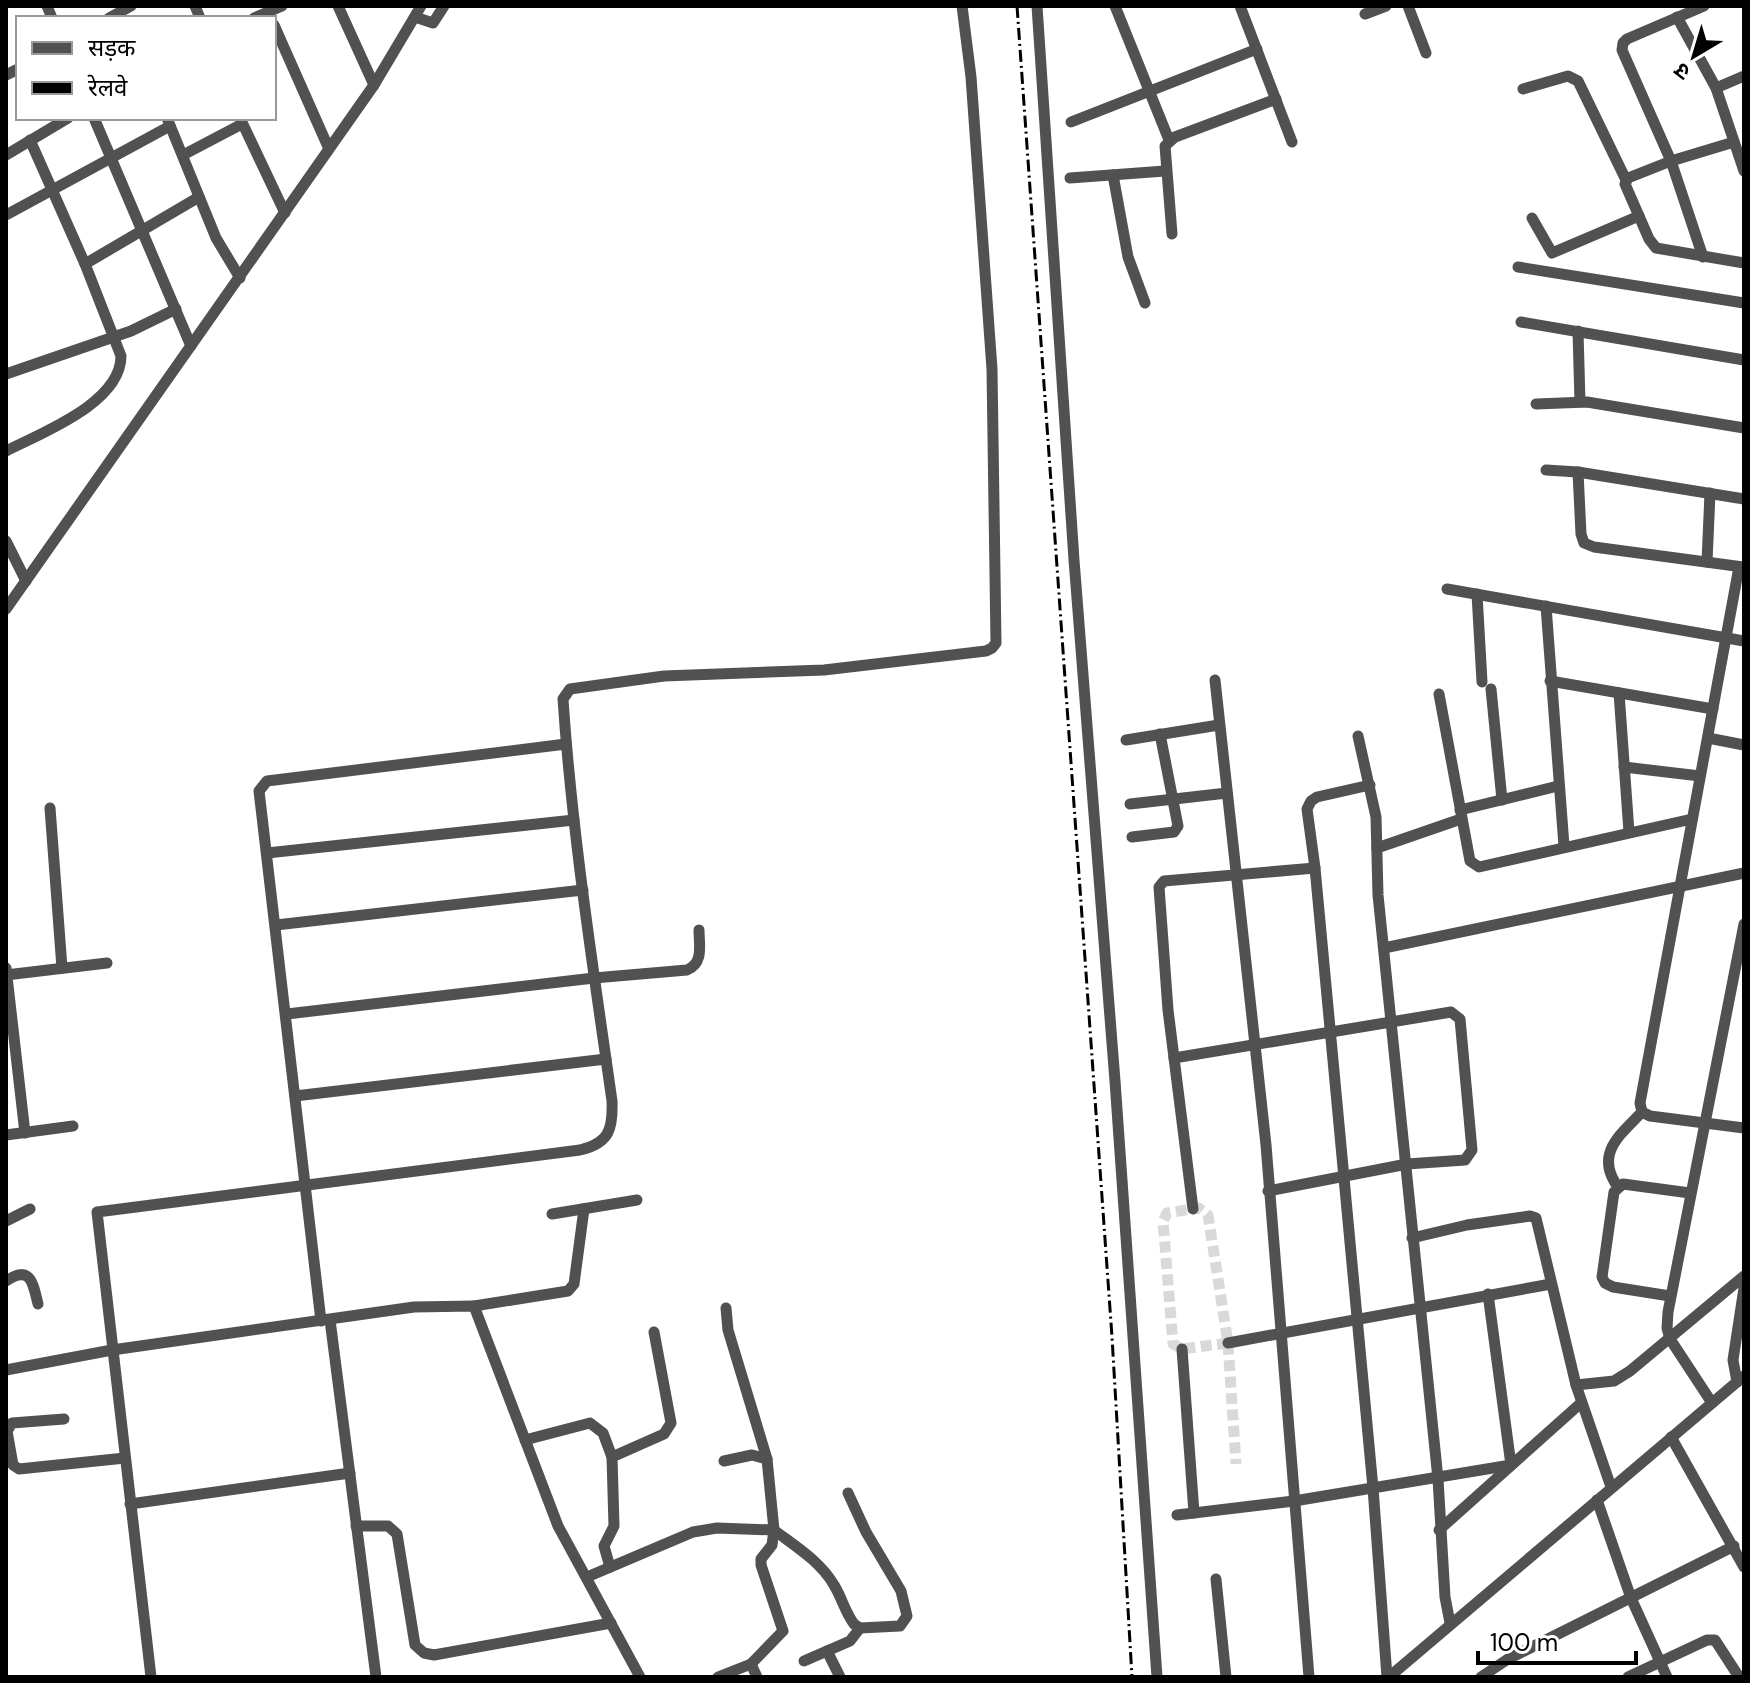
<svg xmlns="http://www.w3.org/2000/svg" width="1750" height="1683" viewBox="0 0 1750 1683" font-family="'DM Sans','Noto Sans Devanagari',sans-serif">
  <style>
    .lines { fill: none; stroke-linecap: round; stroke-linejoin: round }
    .minor-tunnel { stroke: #d9d9d9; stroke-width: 11; stroke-dasharray: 11 5.5; stroke-linecap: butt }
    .minor { stroke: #515151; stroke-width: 11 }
    .rail { stroke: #000; stroke-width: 3; stroke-dasharray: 12 4 2 4; stroke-linecap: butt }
  </style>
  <rect width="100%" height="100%" fill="#fff"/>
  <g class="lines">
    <polyline class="minor-tunnel" points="1228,1343 1182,1349 1173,1344 1163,1221 1167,1213 1199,1208 1208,1215 1228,1343 1236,1464"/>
    <g class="minor">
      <polyline points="47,6 52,18"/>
      <polyline points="195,6 200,18"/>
      <polyline points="338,6 374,85"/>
      <polyline points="1037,6 1074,560 1115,1081 1157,1677"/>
      <polyline points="1115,6 1169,140"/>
      <polyline points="1240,6 1292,142"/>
      <polyline points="1408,6 1426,53"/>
      <polyline points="1365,14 1386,6"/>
      <polyline points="415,17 433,23 444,6"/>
      <polyline points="1677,17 1716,88 1744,171"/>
      <polyline points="109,18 131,6"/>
      <polyline points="254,18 282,6"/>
      <polyline points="274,25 329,149"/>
      <polyline points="6,75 18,69"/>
      <polyline points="1716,88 1744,76"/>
      <polyline points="1523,89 1568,76 1578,81 1626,180"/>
      <polyline points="94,118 191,346"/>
      <polyline points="167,118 216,238 240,278"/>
      <polyline points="240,118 285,213"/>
      <polyline points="1071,122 1257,49"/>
      <polyline points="1734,142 1671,161 1628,178 1625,184 1649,239 1656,248 1744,263"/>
      <polyline points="6,155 68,118"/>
      <polyline points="183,155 242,124"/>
      <polyline points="1113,175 1128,257 1145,303"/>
      <polyline points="1070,178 1165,171"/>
      <polyline points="6,215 170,126"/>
      <polyline points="1532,218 1552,253 1639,216"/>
      <polyline points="1172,234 1165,146 1175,137 1276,99"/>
      <polyline points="1703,257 1671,161 1622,50 1623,43 1627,39 1704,6"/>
      <polyline points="85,264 199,197"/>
      <polyline points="1518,267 1744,303"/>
      <polyline points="1521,322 1744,360"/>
      <polyline points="1578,331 1580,402"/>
      <polyline points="6,374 131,331 176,309"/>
      <polyline points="1536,404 1587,402 1744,428"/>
      <path d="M 6,451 C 41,433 121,403 121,356 L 85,264 L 30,140"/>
      <polyline points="1546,470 1578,472 1744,499"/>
      <polyline points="1578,472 1581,534 1584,543 1594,547 1743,567"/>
      <polyline points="6,541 26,581"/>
      <polyline points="1707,562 1710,493"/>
      <polyline points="1739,567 1640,1103 1642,1112 1650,1116 1744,1128"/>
      <polyline points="1447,589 1744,641"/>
      <polyline points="1477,594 1482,682"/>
      <polyline points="1546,606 1564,846"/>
      <polyline points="6,609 374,85 421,6"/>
      <polyline points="1215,680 1266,1145 1309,1677"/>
      <polyline points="1550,681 1713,709"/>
      <polyline points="1491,689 1502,800"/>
      <polyline points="1619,693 1629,832"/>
      <polyline points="1439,694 1470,861 1479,867 1692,819"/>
      <polyline points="1358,736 1376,817 1378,895 1438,1479 1445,1597 1450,1623"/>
      <polyline points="1708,738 1744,745"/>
      <polyline points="1126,740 1219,725"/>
      <polyline points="1624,767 1700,776"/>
      <polyline points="1370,785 1317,797 1311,801 1307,809 1315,868 1373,1488 1387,1677"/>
      <polyline points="1130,804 1227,793"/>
      <polyline points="50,808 62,968"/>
      <polyline points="1460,810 1558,786"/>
      <polyline points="1132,837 1174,832 1178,826 1160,734"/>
      <polyline points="1377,848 1461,819"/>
      <polyline points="267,853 574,820"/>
      <polyline points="276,925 583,890"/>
      <polyline points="1384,948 1744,873"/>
      <polyline points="6,968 25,1133"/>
      <polyline points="6,975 107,963"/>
      <path d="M 287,1014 L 594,978 L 687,970 C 704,963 699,945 699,930"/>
      <polyline points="1174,1058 1451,1012 1460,1019 1472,1150 1465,1160 1407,1164 1268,1191"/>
      <polyline points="295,1096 606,1059"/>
      <polyline points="6,1135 73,1126"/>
      <path d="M 1618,1187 C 1594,1154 1620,1135 1642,1112"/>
      <polyline points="1193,1209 1168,1010 1159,887 1164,881 1315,868"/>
      <polyline points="552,1214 637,1200"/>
      <polyline points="6,1221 30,1209"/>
      <polyline points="1412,1238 1467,1225 1530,1216 1536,1218 1576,1385 1611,1487"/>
      <path d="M 6,1281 C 31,1264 33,1284 38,1304"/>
      <polyline points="1670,1296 1613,1287 1605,1283 1602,1277 1614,1192 1623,1184 1690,1193"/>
      <polyline points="474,1306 568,1291 574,1284 584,1209"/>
      <polyline points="726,1308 728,1330 767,1459"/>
      <polyline points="330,1320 376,1677"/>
      <polyline points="321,1321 259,791 267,781 566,744"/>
      <polyline points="1228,1343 1551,1284"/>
      <polyline points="1182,1349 1194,1513"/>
      <polyline points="6,1370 112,1350 414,1307 474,1306 558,1526 640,1677"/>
      <polyline points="1737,1382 1733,1360 1744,1288"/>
      <polyline points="1576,1385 1614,1381 1630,1371 1744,1276"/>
      <polyline points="1712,1403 1670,1339 1667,1328 1668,1312 1744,924"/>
      <polyline points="64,1419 12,1423 7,1431 13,1465 19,1469 125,1458"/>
      <polyline points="1671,1437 1744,1567"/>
      <polyline points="525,1440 590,1423 603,1433 612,1457"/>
      <polyline points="1597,1500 1631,1598 1667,1677"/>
      <polyline points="130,1504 350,1473"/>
      <polyline points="1177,1515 1294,1501 1511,1465 1488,1294"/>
      <polyline points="356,1526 388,1526 397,1534 415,1645 424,1653 434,1655 611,1623"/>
      <path d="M 774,1530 C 795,1546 820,1561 834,1585 C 842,1598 845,1612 854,1624 L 860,1628 L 900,1626 L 907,1616 L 901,1591 L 866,1532 L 848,1493"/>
      <polyline points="1439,1530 1581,1403"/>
      <polyline points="610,1567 604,1546 614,1526 612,1457 664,1434 671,1423 654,1332"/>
      <polyline points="587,1577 693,1532 717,1528 774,1530 767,1459 752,1455 724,1461"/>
      <polyline points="1216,1579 1226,1677"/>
      <polyline points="827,1651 840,1677"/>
      <polyline points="804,1661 850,1641 860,1628"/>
      <polyline points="751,1664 783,1631 761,1565 761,1559 772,1545 774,1530"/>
      <path d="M 151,1677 L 97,1212 L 580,1150 C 610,1143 613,1128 612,1101 C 593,967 572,833 563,699 L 570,689 L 664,676 L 824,670 L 986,651 L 992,648 L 996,643 L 992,369 L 971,77 L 962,6"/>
      <polyline points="718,1677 751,1664 757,1677"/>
      <polyline points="1389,1677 1744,1376"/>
      <polyline points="1481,1677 1508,1659 1734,1546"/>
      <polyline points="1628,1677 1707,1640 1715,1640 1739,1677"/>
    </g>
    <polyline class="rail" points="1017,6 1112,1337 1132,1677"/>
  </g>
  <rect width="1750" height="1683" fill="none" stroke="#000000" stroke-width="16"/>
  <rect x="16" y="16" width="260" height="104" fill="#ffffff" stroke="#999999" stroke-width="2"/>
  <rect x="32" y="42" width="40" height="12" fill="#515151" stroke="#999999" stroke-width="2"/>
  <text x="88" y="56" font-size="24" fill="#000000">सड़क</text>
  <rect x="32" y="82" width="40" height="12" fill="#000000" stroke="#999999" stroke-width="2"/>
  <text x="88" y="96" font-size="24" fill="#000000">रेलवे</text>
  <g transform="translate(1694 56) rotate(218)" stroke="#ffffff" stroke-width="6" paint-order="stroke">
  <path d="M0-6L14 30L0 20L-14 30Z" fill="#000000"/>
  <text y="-12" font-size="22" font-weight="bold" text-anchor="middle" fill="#000000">उ</text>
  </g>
  <path d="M1478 1651v12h158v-12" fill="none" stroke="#000000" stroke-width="4"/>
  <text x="1490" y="1651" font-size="24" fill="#000000" stroke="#ffffff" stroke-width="6" paint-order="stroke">100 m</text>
</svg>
